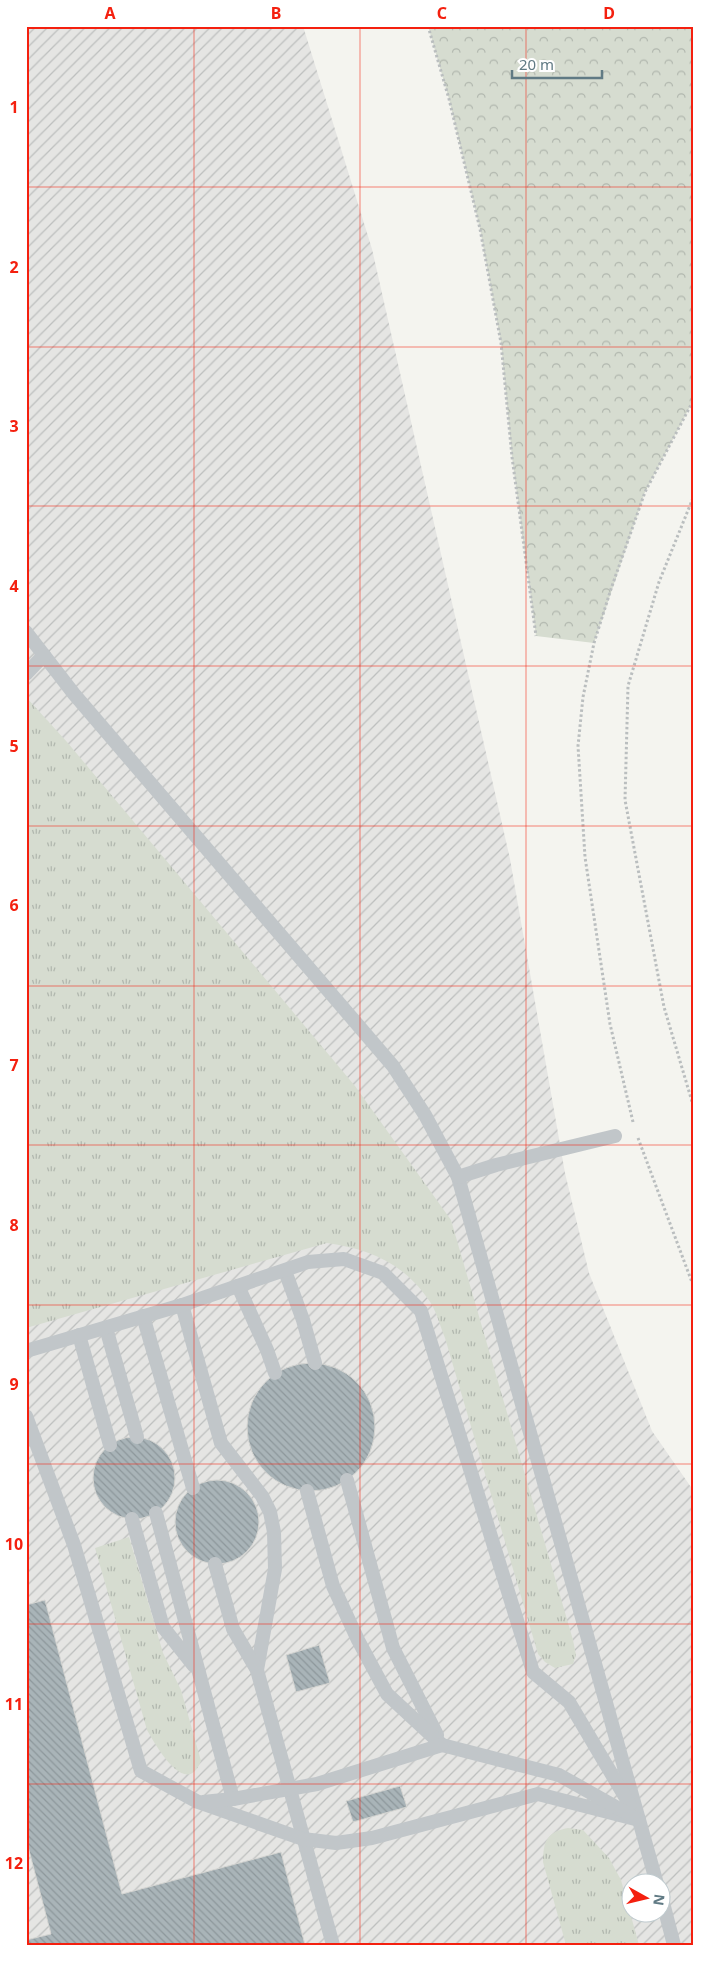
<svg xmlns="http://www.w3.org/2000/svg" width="719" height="1971" viewBox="0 0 719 1971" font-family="'Noto Sans',sans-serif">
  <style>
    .industrial { fill: url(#industrial-furrows); fill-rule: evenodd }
    .grass { fill: url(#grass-tufts) }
    .forest { fill: url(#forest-crowns) }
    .building { fill: url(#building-back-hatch); stroke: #d5d5d2 }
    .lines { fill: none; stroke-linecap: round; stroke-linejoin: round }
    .path { stroke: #babebf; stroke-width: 3; stroke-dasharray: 2.5 2.5; stroke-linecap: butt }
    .service { stroke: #c1c6c9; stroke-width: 14 }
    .grid { fill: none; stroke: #f4200f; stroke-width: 1; stroke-opacity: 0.55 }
    .neatline { fill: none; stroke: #f4200f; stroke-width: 2 }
    .grid-label { font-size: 16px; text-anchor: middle; font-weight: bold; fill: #f4200f }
  </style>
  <defs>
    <pattern id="industrial-furrows" width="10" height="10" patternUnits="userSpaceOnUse" patternTransform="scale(1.25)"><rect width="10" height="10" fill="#e5e5e3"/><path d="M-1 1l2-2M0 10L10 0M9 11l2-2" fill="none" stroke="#bdbfbe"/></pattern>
    <pattern id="grass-tufts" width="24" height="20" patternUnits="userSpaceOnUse" patternTransform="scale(1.25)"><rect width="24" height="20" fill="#d6dcd0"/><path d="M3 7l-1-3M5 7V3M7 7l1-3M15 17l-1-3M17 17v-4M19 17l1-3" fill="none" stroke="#b1b7ae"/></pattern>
    <pattern id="forest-crowns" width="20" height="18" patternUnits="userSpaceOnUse" patternTransform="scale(1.25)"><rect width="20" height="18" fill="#d6dcd0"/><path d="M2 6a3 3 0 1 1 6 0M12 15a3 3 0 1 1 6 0" fill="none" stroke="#b1b7ae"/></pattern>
    <pattern id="building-back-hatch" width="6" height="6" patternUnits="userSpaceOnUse" patternTransform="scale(1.25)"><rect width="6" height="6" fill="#a9b4b8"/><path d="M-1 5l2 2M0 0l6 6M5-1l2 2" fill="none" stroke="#8d979b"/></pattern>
  </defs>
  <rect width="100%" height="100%" fill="#f4f4ef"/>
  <path class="industrial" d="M 26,26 L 303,26 L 372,249 L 510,859 L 565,1173 L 589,1273 L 652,1431 L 693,1490 L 693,1945 L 26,1945 ZM 632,1884 L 662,1884 L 662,1914 L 632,1914 Z"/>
  <g class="grass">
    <path d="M 26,697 L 67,742 L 355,1086 L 451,1220 L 573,1640 L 576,1655 L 573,1664 L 555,1668 L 545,1662 L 538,1654 L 445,1338 C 440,1326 436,1309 428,1299 C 403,1263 369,1249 327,1243 L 26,1328 Z"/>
    <path d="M 129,1537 L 163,1653 L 181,1690 L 201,1761 C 186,1799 156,1746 147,1730 L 95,1548 Z"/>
    <path d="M 568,1828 L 583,1830 L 609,1858 L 621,1880 L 639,1945 L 566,1945 L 543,1862 C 543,1841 547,1832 568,1828 Z"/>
  </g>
  <polygon class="forest" points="428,26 693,26 693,401 645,492 594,643 536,636 512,457 501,343 480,229 449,99"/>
  <g class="building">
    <circle cx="311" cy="1427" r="64"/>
    <circle cx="134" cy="1478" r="41"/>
    <circle cx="217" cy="1522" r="42"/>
    <polygon points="26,1541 29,1556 26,1567"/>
    <polygon points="45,1600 122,1894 281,1852 305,1945 26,1945 26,1940 51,1934 26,1839 26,1605"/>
    <polygon points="319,1645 330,1683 296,1692 286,1655"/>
    <polygon points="400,1786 407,1807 353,1822 346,1801"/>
  </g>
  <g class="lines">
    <g class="path">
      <polyline points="428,26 449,99 480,229 501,343 512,457 536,636"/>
      <polyline points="693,498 659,582 628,686 625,800 664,1007 693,1105"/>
      <polyline points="633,1122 610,1024 585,857 578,746 583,697 594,643 611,589 645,492 693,401"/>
      <polyline points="638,1138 693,1285"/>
    </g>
    <g class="service">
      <polyline points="26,632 74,694 393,1066 425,1115 458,1177 639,1820"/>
      <polyline points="26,674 44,655"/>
      <polyline points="458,1177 496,1165 615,1136"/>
      <polyline points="285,1271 303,1320 315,1363"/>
      <polyline points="238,1286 267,1350 275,1373"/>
      <polyline points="182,1305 221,1443 262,1496 270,1512 274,1532 275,1569 257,1670 333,1945"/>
      <polyline points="143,1316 193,1488"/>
      <polyline points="106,1328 137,1437"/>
      <polyline points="79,1335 110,1445"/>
      <polyline points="26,1351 182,1305 308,1262 344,1259 383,1273 421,1311 533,1672 569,1702 630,1805"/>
      <polyline points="26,1416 74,1545 141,1771 198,1802 303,1839 336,1843 372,1838 538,1794 639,1820"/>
      <polyline points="347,1480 393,1648 437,1735"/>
      <polyline points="307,1491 333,1586 358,1640 387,1694 442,1745 559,1775 639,1820 657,1884"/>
      <polyline points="156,1513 233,1799"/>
      <polyline points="132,1519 163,1627 194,1666"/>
      <polyline points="215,1564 233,1629 257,1670"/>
      <polyline points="203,1802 233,1799 317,1784 442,1745"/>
      <polyline points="662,1899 674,1945"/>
    </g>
  </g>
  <path class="grid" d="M 194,26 L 194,1945M 360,26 L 360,1945M 526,26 L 526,1945M 26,187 L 693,187M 26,347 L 693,347M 26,506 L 693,506M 26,666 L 693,666M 26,826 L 693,826M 26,986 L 693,986M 26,1145 L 693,1145M 26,1305 L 693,1305M 26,1464 L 693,1464M 26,1624 L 693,1624M 26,1784 L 693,1784"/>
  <rect width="719" height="1971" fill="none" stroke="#ffffff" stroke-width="55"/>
  <g transform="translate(646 1898) rotate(98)"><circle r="24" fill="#ffffff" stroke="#bfcace"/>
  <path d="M0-4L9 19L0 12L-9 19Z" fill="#f4200f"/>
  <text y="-8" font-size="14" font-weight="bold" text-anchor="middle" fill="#607a84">N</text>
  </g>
  <path d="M512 70v8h90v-8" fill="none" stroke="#607a84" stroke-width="2.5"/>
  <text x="519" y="70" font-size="15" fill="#607a84" stroke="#ffffff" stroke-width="4" paint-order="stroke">20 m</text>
  <rect x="28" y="28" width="664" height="1916" class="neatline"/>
  <g class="grid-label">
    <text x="110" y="19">A</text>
    <text x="276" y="19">B</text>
    <text x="442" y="19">C</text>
    <text x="609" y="19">D</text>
    <text x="14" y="113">1</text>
    <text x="14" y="273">2</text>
    <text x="14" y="432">3</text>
    <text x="14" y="592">4</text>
    <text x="14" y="752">5</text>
    <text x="14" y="911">6</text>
    <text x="14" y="1071">7</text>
    <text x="14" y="1231">8</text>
    <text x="14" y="1390">9</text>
    <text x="14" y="1550">10</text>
    <text x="14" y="1710">11</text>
    <text x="14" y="1869">12</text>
  </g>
</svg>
